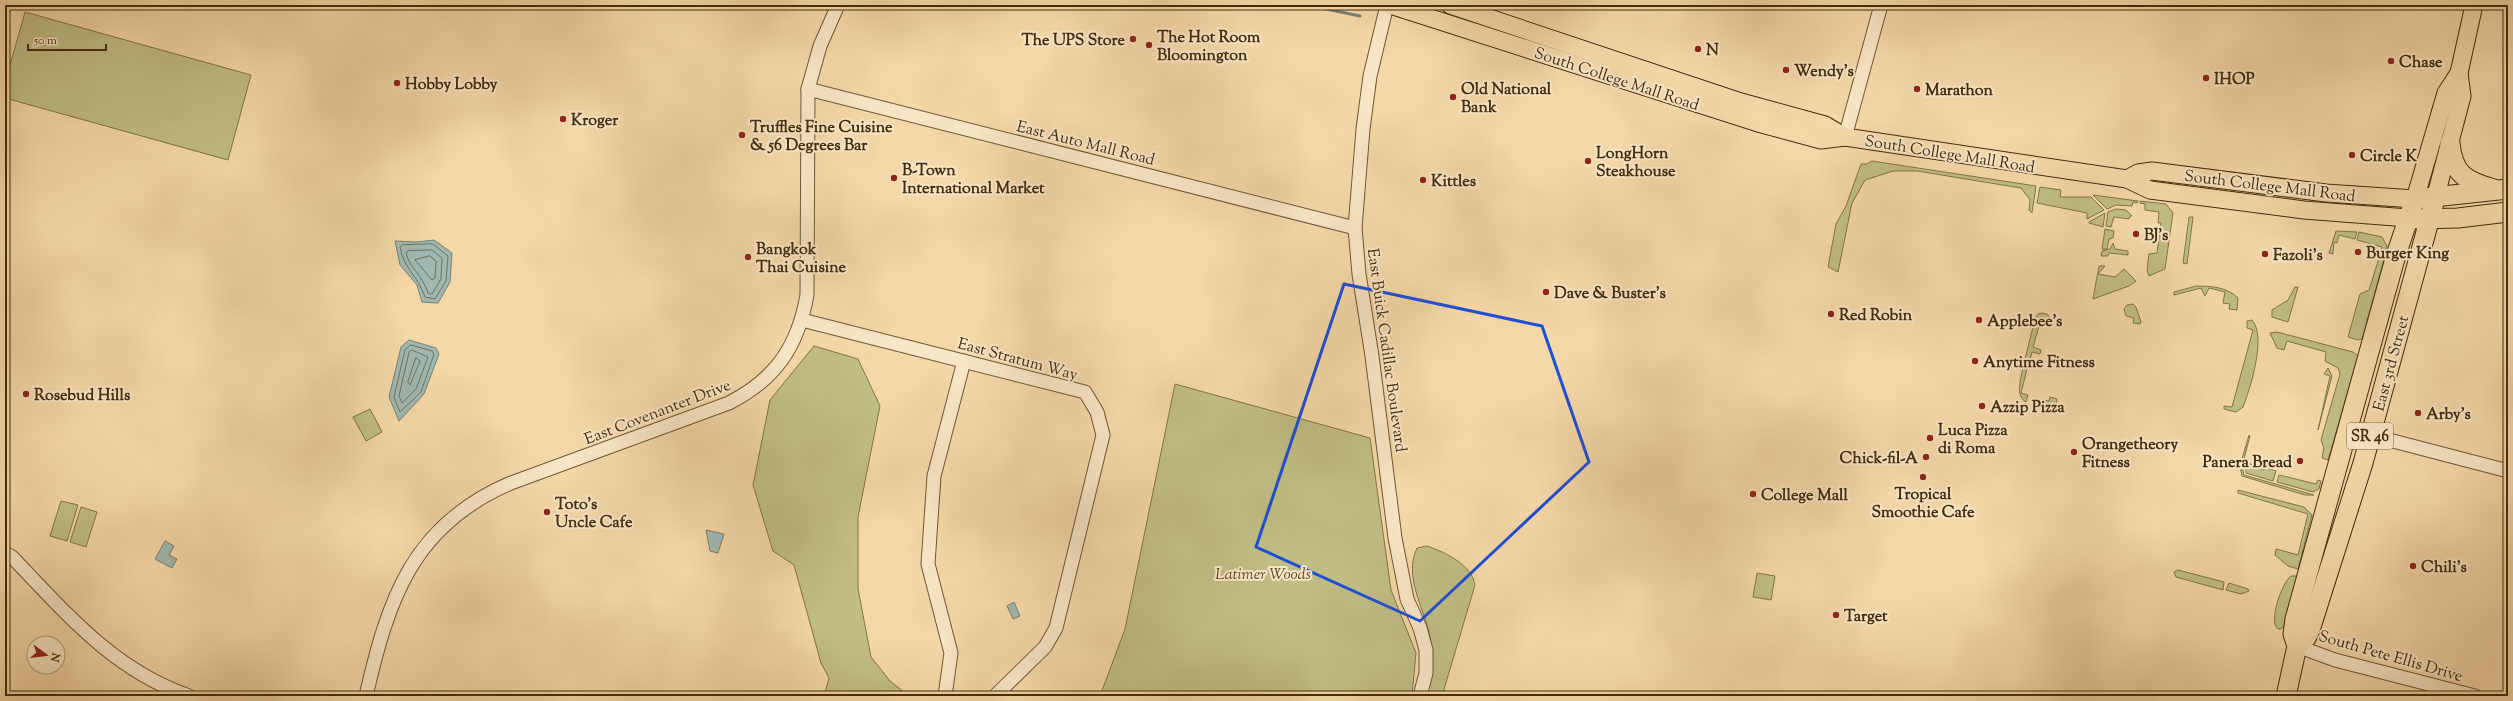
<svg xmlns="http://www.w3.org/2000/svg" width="2513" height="701" viewBox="0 0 2513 701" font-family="'Sorts Mill Goudy',serif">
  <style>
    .green { fill: #c0be85; stroke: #827549 }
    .water { fill: #9fb8b1; stroke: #7a806f }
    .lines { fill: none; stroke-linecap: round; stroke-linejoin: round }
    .shore { stroke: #71725f; stroke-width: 1 }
    .stream { stroke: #7a806f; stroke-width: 3 }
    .minor-casing { stroke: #705734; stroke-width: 15 }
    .major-casing { stroke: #432c0d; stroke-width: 19 }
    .highway-casing { stroke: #432c0d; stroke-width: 21 }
    .minor { stroke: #f8e6c6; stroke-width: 13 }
    .major { stroke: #f5d8a8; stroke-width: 17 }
    .highway { stroke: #f5d8a8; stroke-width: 19 }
    .marked { fill: none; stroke: #1d4ed8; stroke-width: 3; stroke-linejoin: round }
    .poi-dot { fill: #8f2418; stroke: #f8e6c6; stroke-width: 1.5 }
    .labels { text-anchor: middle; stroke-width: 4; stroke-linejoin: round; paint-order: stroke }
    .shield { fill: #f8e6c6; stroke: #796444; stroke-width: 1 }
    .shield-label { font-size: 15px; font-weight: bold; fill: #432c0d }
    .poi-label { font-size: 16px; font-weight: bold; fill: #432c0d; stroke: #f8e6c6; text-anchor: start }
    .street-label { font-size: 16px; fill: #432c0d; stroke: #f8e6c6 }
    .park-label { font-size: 16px; font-style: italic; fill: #5c4925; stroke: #f8e6c6 }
  </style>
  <rect width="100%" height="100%" fill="#f5d8a8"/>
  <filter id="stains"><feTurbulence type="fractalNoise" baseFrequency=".005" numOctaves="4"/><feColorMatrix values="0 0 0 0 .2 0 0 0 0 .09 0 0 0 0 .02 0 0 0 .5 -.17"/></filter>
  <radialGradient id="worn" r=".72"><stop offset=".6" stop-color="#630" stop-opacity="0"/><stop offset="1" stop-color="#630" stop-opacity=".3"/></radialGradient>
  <g class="green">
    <polygon points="25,12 251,75 228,160 5,98 5,83"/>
    <polygon points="1872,161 2036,186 2032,213 2029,210 2030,200 2021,188 1917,171 1893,171 1865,180 1852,203 1838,272 1828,267 1836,224 1846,206 1861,164 1867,164"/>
    <polygon points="2040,187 2061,190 2060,197 2091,197 2104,210 2087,219 2087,213 2037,203"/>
    <polygon points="2093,195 2138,201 2137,203 2133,202 2132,206 2116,205 2107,209"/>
    <polygon points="2140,201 2166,204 2173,213 2165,269 2149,276 2147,270 2149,254 2157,253 2161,223 2158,223 2159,212 2145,210 2145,204 2140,203"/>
    <polygon points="2116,209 2126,210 2132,216 2130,216 2129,219 2114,217 2111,227 2106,226 2108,212"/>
    <polygon points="2105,213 2103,227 2089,223 2089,222"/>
    <polygon points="2189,217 2193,217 2187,264 2183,263"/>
    <polygon points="2105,229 2114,231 2113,238 2109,239 2107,249 2102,249"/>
    <polygon points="2336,231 2357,232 2355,239 2339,235 2337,243 2334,242 2333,254 2329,253"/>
    <polygon points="2359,232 2382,237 2387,246 2385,254 2380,253 2382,247 2357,240"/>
    <polygon points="2113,243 2115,249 2128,251 2128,255 2109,253 2108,256 2101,256 2102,251 2110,249"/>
    <polygon points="2380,255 2385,256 2362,339 2358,340 2348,337 2360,294 2369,290"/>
    <polygon points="2099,266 2105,266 2098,274 2115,277 2124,269 2136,281 2129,286 2093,299"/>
    <path d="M 2196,286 C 2211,286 2227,287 2238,298 L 2237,310 L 2229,309 L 2230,304 L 2223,303 L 2225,292 L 2209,288 L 2205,296 L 2201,288 L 2174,295 L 2174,292 Z"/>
    <polygon points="2295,287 2298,287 2288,322 2272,317 2272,310 2288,300"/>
    <polygon points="2127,305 2133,304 2136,307 2141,322 2140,324 2133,323 2134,318 2126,316 2124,309"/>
    <polygon points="2042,313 2047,314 2050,318 2049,321 2041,319 2033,347 2041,350 2040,354 2032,352 2029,364 2024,363 2035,319 2038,314"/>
    <path d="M 2252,320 C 2267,336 2250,389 2243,407 L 2236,412 L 2224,409 L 2224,406 L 2232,407 L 2253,330 L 2247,328 L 2247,321 Z"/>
    <polygon points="2277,332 2353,352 2358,356 2328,460 2322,458 2324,448 2321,440 2340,374 2338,368 2325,361 2326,352 2287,341 2284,350 2277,348 2270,333"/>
    <polygon points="814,346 858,359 880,406 858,517 858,589 871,657 890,681 909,696 824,696 829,678 821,663 794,565 773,551 753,485 770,400"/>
    <path d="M 2023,367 L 2027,369 L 2021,393 L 2028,395 L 2026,402 C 2015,396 2021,378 2023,367 Z"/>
    <polygon points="2328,368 2332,376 2318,430 2330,376 2324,374"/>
    <polygon points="1175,384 1370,438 1391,590 1416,653 1412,696 1100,696 1125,629"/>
    <polygon points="2050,397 2057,399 2056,406 2046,408 2041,405 2040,400 2049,401"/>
    <polygon points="370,409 382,432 366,441 353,417"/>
    <polygon points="2249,435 2250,436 2242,466 2244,475 2314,495 2305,495 2242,476 2240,466"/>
    <polygon points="2246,462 2264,470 2265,467 2276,471 2273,481 2246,473"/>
    <polygon points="2279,475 2316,484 2318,480 2321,481 2319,489 2313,492 2277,482"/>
    <polygon points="2238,490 2304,507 2312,515 2298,569 2288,566 2275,555 2276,549 2298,555 2308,514 2238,493"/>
    <polygon points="61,501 78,505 67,541 50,536"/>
    <polygon points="81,507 97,512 86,547 70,542"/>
    <path d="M 1427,546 C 1445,552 1472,565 1475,585 L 1442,696 L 1425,696 C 1430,678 1433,662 1431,644 C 1428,613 1402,579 1417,548 Z"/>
    <polygon points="2178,570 2224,582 2223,590 2176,577 2174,572"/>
    <polygon points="1757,573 1775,576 1771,600 1753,597"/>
    <path d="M 2291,576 L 2297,576 L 2284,626 L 2281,629 L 2278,629 C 2268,622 2282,582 2291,576 Z"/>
    <polygon points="2229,583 2248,589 2249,591 2241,594 2226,590"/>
  </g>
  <g class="water">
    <polygon points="434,240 452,253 450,282 438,303 422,302 417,285 400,265 395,241 417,242"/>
    <polygon points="409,340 436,348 439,354 424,394 399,421 389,397 401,347"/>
    <polygon points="706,530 724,534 718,553 710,551"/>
    <polygon points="165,541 174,546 169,555 177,559 172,568 155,559"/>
    <polygon points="1014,602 1020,616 1013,619 1007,606"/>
  </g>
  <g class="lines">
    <g class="shore">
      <path d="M 433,244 L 448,256 L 446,281 L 435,299 L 425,297 C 418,276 404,269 400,247 L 402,245 Z"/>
      <path d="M 432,250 L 442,258 L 441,279 L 432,294 L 428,293 C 423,276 409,267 406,253 L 408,251 Z"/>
      <polygon points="430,256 436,261 435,278 432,280 415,260"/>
      <polygon points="411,345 432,351 434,354 421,392 400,412 394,397 405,350"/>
      <polygon points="412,350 428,357 416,389 402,403 399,396 409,352"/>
      <polygon points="416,358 420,361 410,385 408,382"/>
    </g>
    <polyline class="stream" points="1307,5 1360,16"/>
    <defs>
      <g id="minor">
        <polyline points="1387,5 1370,76 1363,129 1355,228 1359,274 1372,356 1395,538 1407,599 1420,628 1426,650 1426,673 1420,696"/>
        <polyline points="808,89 1355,228"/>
        <polyline points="1845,137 1881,5"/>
        <polyline points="802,320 1085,392 1097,412 1103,435 1056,628 1045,647 995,696"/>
        <polyline points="2370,435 2508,471"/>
        <path d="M 5,553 L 12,557 C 66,613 113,670 189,696"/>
        <polyline points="2297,646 2335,660 2475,696"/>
        <path d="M 366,696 C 388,600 412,525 511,483 L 729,403 C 776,379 798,346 807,295 L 808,89 L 820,46 L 838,5"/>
        <polyline points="945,696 951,653 928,564 934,476 964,361"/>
      </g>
      <g id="major">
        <polyline points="1390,5 1758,123 1821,140 1845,137 2127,179 2150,190 2304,210 2408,218"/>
        <polyline points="1450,5 1741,102 1825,125 1845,137"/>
        <polyline points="2127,179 2138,173 2152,171 2326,193 2415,199 2446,93 2459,73"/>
        <polyline points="2435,199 2462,96 2459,73 2474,5"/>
      </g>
      <g id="highway">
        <path d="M 2450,143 C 2453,174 2465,181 2494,189"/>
        <polyline points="2418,219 2458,218 2508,212"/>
        <polyline points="2297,646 2306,638 2310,630 2363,463 2435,199"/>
        <polyline points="2286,696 2297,646 2293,634 2295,619 2396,255 2415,199 2508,189"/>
      </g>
    </defs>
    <use href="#minor" class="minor-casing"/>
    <use href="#major" class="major-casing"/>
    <use href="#highway" class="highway-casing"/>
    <use href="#minor" class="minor"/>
    <use href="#major" class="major"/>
    <use href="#highway" class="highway"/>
  </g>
  <path class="marked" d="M 1344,284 L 1542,326 L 1589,462 L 1420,621 L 1256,547 Z"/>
  <g class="poi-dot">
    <circle cx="1133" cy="39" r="4"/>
    <circle cx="1149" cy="45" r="4"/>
    <circle cx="1698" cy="49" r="4"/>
    <circle cx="2391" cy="61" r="4"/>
    <circle cx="1786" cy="70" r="4"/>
    <circle cx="2206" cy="78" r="4"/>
    <circle cx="397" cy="83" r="4"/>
    <circle cx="1917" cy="89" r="4"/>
    <circle cx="1453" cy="97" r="4"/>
    <circle cx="563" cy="119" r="4"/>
    <circle cx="742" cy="135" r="4"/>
    <circle cx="2352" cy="155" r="4"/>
    <circle cx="1588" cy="161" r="4"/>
    <circle cx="894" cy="178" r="4"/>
    <circle cx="1423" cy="180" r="4"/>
    <circle cx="2136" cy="234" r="4"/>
    <circle cx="2358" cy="252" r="4"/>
    <circle cx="2265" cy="254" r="4"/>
    <circle cx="748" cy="257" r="4"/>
    <circle cx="1546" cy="292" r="4"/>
    <circle cx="1831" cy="314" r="4"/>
    <circle cx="1979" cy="320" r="4"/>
    <circle cx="1975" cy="361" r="4"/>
    <circle cx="26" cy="394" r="4"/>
    <circle cx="1982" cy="406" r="4"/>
    <circle cx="2418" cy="413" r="4"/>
    <circle cx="1930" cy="438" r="4"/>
    <circle cx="2074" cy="452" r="4"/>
    <circle cx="1926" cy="457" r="4"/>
    <circle cx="2300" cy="461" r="4"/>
    <circle cx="1923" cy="477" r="4"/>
    <circle cx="1753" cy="494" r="4"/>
    <circle cx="547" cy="512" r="4"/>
    <circle cx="2413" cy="566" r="4"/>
    <circle cx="1836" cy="615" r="4"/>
  </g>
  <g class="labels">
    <rect class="shield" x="2347" y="423" width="46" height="26" rx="3"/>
    <g class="shield-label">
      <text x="2370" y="441">SR 46</text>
    </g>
    <g class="poi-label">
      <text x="1157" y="42">The Hot Room<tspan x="1157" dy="18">Bloomington</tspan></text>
      <text x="1125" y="45" text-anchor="end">The UPS Store</text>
      <text x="1706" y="55">N</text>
      <text x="2399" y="67">Chase</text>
      <text x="1794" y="76">Wendy's</text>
      <text x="2214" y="84">IHOP</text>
      <text x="405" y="89">Hobby Lobby</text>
      <text x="1461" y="94">Old National<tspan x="1461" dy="18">Bank</tspan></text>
      <text x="1925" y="95">Marathon</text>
      <text x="571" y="125">Kroger</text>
      <text x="750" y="132">Truffles Fine Cuisine<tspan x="750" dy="18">&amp; 56 Degrees Bar</tspan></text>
      <text x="1596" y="158">LongHorn<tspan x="1596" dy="18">Steakhouse</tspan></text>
      <text x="2360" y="161">Circle K</text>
      <text x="902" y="175">B-Town<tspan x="902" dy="18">International Market</tspan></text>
      <text x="1431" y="186">Kittles</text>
      <text x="2144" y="240">BJ's</text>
      <text x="756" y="254">Bangkok<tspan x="756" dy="18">Thai Cuisine</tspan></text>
      <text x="2366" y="258">Burger King</text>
      <text x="2273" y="260">Fazoli's</text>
      <text x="1554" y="298">Dave &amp; Buster's</text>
      <text x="1839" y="320">Red Robin</text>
      <text x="1987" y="326">Applebee's</text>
      <text x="1983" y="367">Anytime Fitness</text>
      <text x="34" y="400">Rosebud Hills</text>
      <text x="1990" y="412">Azzip Pizza</text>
      <text x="2426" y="419">Arby's</text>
      <text x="1938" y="435">Luca Pizza<tspan x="1938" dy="18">di Roma</tspan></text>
      <text x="2082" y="449">Orangetheory<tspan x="2082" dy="18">Fitness</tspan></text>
      <text x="1918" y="463" text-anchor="end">Chick-fil-A</text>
      <text x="2292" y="467" text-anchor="end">Panera Bread</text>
      <text x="1923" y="499" text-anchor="middle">Tropical<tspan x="1923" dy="18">Smoothie Cafe</tspan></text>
      <text x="1761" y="500">College Mall</text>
      <text x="555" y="509">Toto's<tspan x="555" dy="18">Uncle Cafe</tspan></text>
      <text x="2421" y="572">Chili's</text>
      <text x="1844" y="621">Target</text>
    </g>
    <g class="street-label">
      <text transform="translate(1617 78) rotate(18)" y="6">South College Mall Road</text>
      <text transform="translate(1086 142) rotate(14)" y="6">East Auto Mall Road</text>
      <text transform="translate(1950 153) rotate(9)" y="6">South College Mall Road</text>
      <text transform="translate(2270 185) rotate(7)" y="6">South College Mall Road</text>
      <text transform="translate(1388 350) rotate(82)" y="6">East Buick Cadillac Boulevard</text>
      <text transform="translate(1018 358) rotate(15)" y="6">East Stratum Way</text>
      <text transform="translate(2390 363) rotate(-75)" y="6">East 3rd Street</text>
      <text transform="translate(657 411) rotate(-21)" y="6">East Covenanter Drive</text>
      <text transform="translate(2391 655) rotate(16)" y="6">South Pete Ellis Drive</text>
    </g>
    <g class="park-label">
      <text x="1263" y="579">Latimer Woods</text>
    </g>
  </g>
  <rect width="2513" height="701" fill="none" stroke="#f5d8a8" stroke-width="20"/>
  <rect x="6" y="6" width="2501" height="689" fill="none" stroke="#432c0d" stroke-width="2"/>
  <rect x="10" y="10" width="2493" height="681" fill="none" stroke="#432c0d"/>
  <g transform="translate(46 655) rotate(105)"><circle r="19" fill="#f8e6c6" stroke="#b09c7c"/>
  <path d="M0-3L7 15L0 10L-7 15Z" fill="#8f2418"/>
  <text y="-6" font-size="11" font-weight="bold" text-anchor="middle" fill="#432c0d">N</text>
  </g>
  <path d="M28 44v6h78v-6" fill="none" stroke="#432c0d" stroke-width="2"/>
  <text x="34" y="44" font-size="12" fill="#432c0d" stroke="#f8e6c6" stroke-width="3" paint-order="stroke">50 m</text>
  <rect width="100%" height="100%" filter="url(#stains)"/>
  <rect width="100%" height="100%" fill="url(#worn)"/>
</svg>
